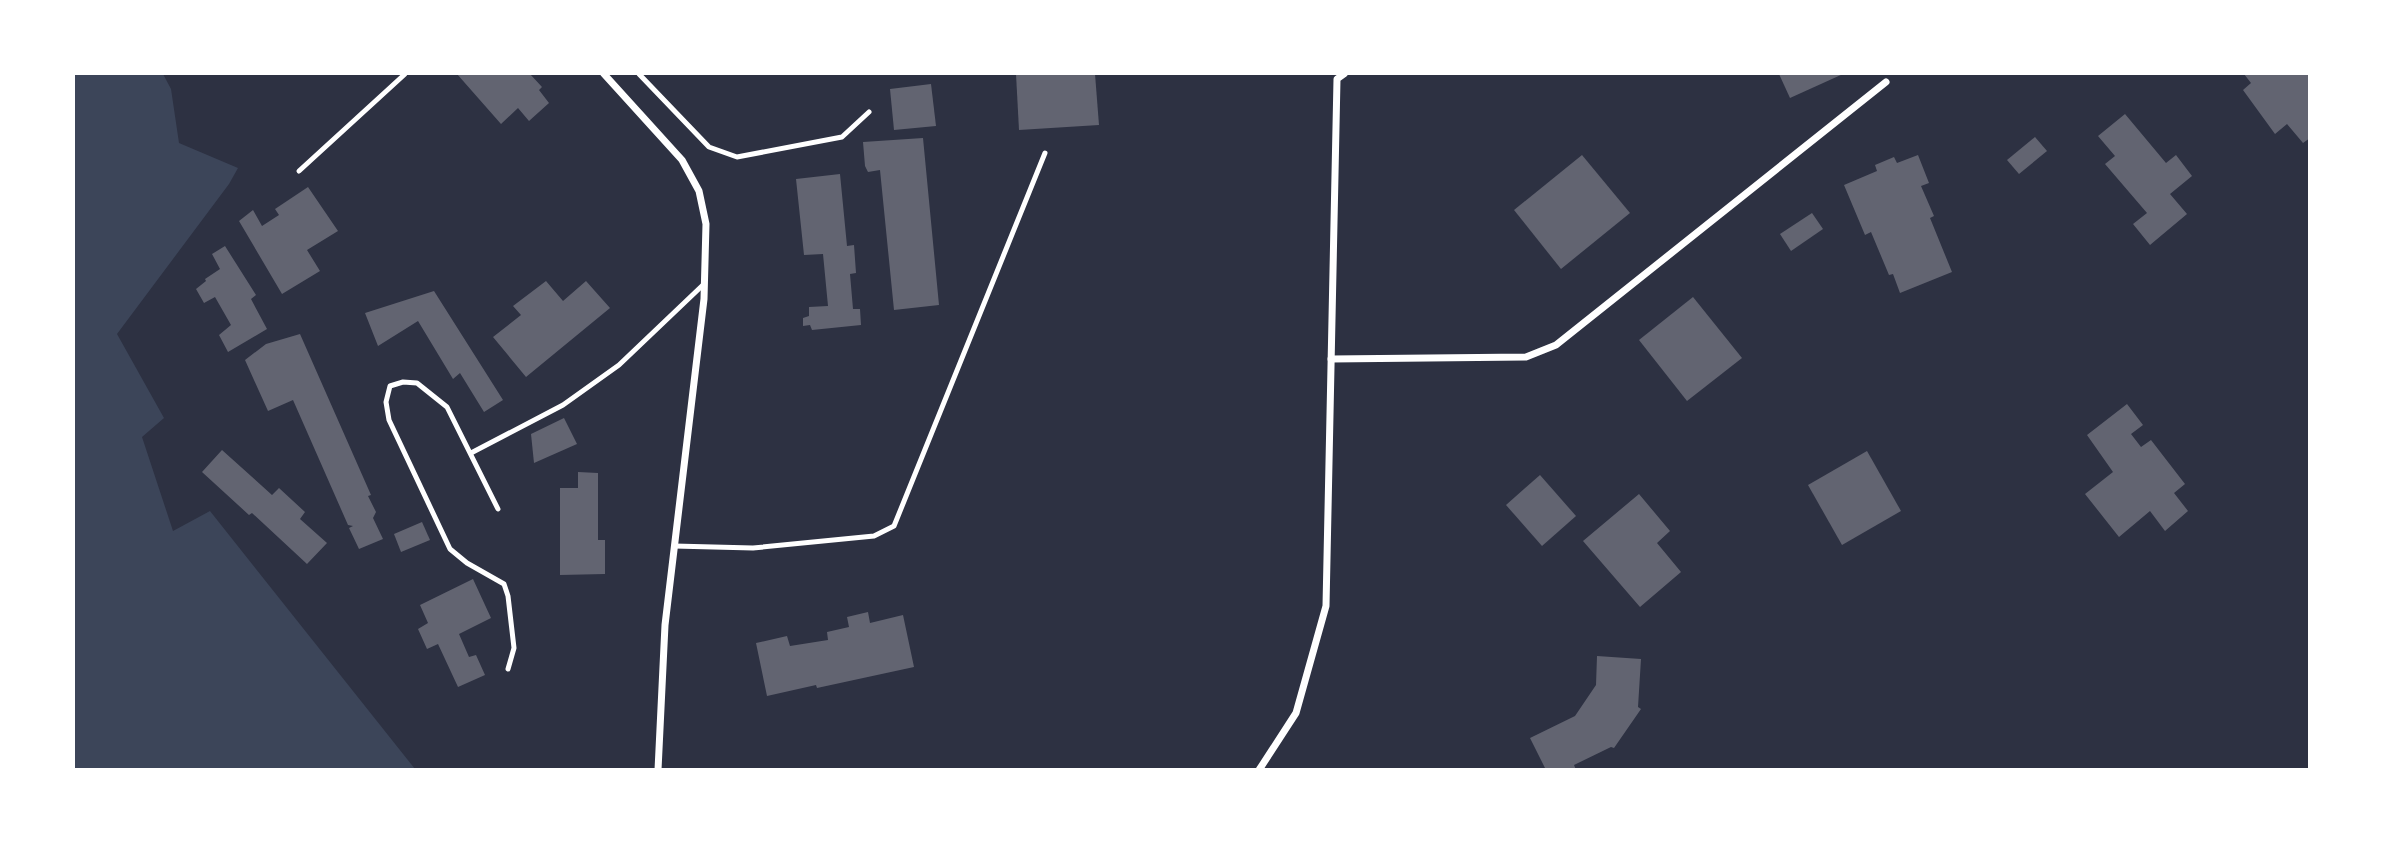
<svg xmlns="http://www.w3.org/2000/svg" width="2383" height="843" viewBox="0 0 2383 843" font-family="'DejaVu Sans',sans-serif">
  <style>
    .green { fill: #3c4559 }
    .building { fill: #626471 }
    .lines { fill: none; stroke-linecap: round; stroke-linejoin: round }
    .service { stroke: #fff; stroke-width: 5 }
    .minor { stroke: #fff; stroke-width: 7 }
  </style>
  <rect width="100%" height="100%" fill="#2d3142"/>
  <polygon class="green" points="74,74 163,74 171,89 179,143 238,168 229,184 117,334 164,418 142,437 173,531 210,511 415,769 74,769"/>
  <g class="building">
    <polygon points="457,74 530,74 542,87 539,90 549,103 529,121 518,108 501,124"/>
    <polygon points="1016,74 1095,74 1099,125 1019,130"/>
    <polygon points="1779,74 1843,74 1790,98"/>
    <polygon points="2244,74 2310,74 2310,138 2303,143 2287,124 2275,134 2243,90 2251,83"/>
    <polygon points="931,84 936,126 894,130 890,89"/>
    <polygon points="2125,114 2166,163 2176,155 2192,176 2170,194 2187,214 2150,245 2133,224 2147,213 2105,164 2115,156 2098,136"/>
    <polygon points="2035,137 2047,151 2019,174 2007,160"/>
    <polygon points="923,138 939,305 894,310 880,170 868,172 865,166 863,142"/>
    <polygon points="1582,155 1630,213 1561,269 1514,210"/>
    <polygon points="1918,155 1929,183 1921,186 1934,216 1930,218 1952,272 1900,293 1893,274 1889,275 1871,232 1865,235 1844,185 1877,171 1875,165 1894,157 1897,163"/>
    <polygon points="840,174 847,246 854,245 856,273 850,274 853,309 860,309 861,325 812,330 810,325 803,326 803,318 809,316 809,307 828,306 823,254 804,255 796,179"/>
    <polygon points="308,187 338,231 307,250 320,271 282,294 239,221 253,210 262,226 279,215 275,209"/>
    <polygon points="1812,213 1823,229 1791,251 1780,234"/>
    <polygon points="225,246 256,295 251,299 267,329 228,352 219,335 231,325 215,297 204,303 196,289 206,281 205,279 220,269 212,254"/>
    <polygon points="546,281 563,301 586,281 610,308 526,377 493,337 521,315 513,306"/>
    <polygon points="434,291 503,400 484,412 460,373 453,379 418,321 378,346 365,313"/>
    <polygon points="1693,297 1742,358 1687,401 1639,340"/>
    <polygon points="300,334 371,495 368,496 376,512 373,518 383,539 359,549 349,528 353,526 348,525 293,400 268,411 245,360 266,344"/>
    <polygon points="2127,404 2143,425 2131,434 2141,447 2151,440 2185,484 2174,493 2188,511 2165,531 2150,511 2119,537 2085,494 2113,472 2087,435"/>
    <polygon points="564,418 577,444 534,463 531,434"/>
    <polygon points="222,450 272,495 279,488 305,512 300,519 327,543 307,564 252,513 249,515 202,472"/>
    <polygon points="1867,451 1901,511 1842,545 1808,485"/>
    <polygon points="578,472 598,473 598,540 605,540 605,574 560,575 560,488 578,488"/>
    <polygon points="1540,475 1576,516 1542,546 1506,505"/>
    <polygon points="1639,494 1670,531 1657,543 1681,572 1640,607 1583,541"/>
    <polygon points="422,522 430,540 401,552 394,534"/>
    <polygon points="473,579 491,618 459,634 469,657 476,655 485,675 458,687 438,644 427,649 418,629 428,623 420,605"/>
    <polygon points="868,612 870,623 903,615 914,667 817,688 816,685 767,696 756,643 787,636 790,646 828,640 827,632 849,627 847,617"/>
    <polygon points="1597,656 1641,659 1638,707 1641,709 1614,748 1611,747 1574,765 1576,770 1546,770 1530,738 1575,716 1596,685"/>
  </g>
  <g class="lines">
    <g class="service">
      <polyline points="639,74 709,147 737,157 842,137 869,112"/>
      <polyline points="299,171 405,74"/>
      <polyline points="471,453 563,405 619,365 704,284"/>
      <polyline points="498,509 447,407 417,383 403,382 390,386 386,402 389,420 450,549 467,563 504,584 508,596 514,648 508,669"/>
      <polyline points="674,546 753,548 874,536 894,526 1045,153"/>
    </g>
    <g class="minor">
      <polyline points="604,74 682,160 699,191 706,224 704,299 665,625 658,770"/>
      <polyline points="1331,359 1526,357 1556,345 1886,82"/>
      <polyline points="1259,770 1296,713 1326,606 1337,79 1344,74"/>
    </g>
  </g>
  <rect width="2383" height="843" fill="none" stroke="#ffffff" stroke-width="150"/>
</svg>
